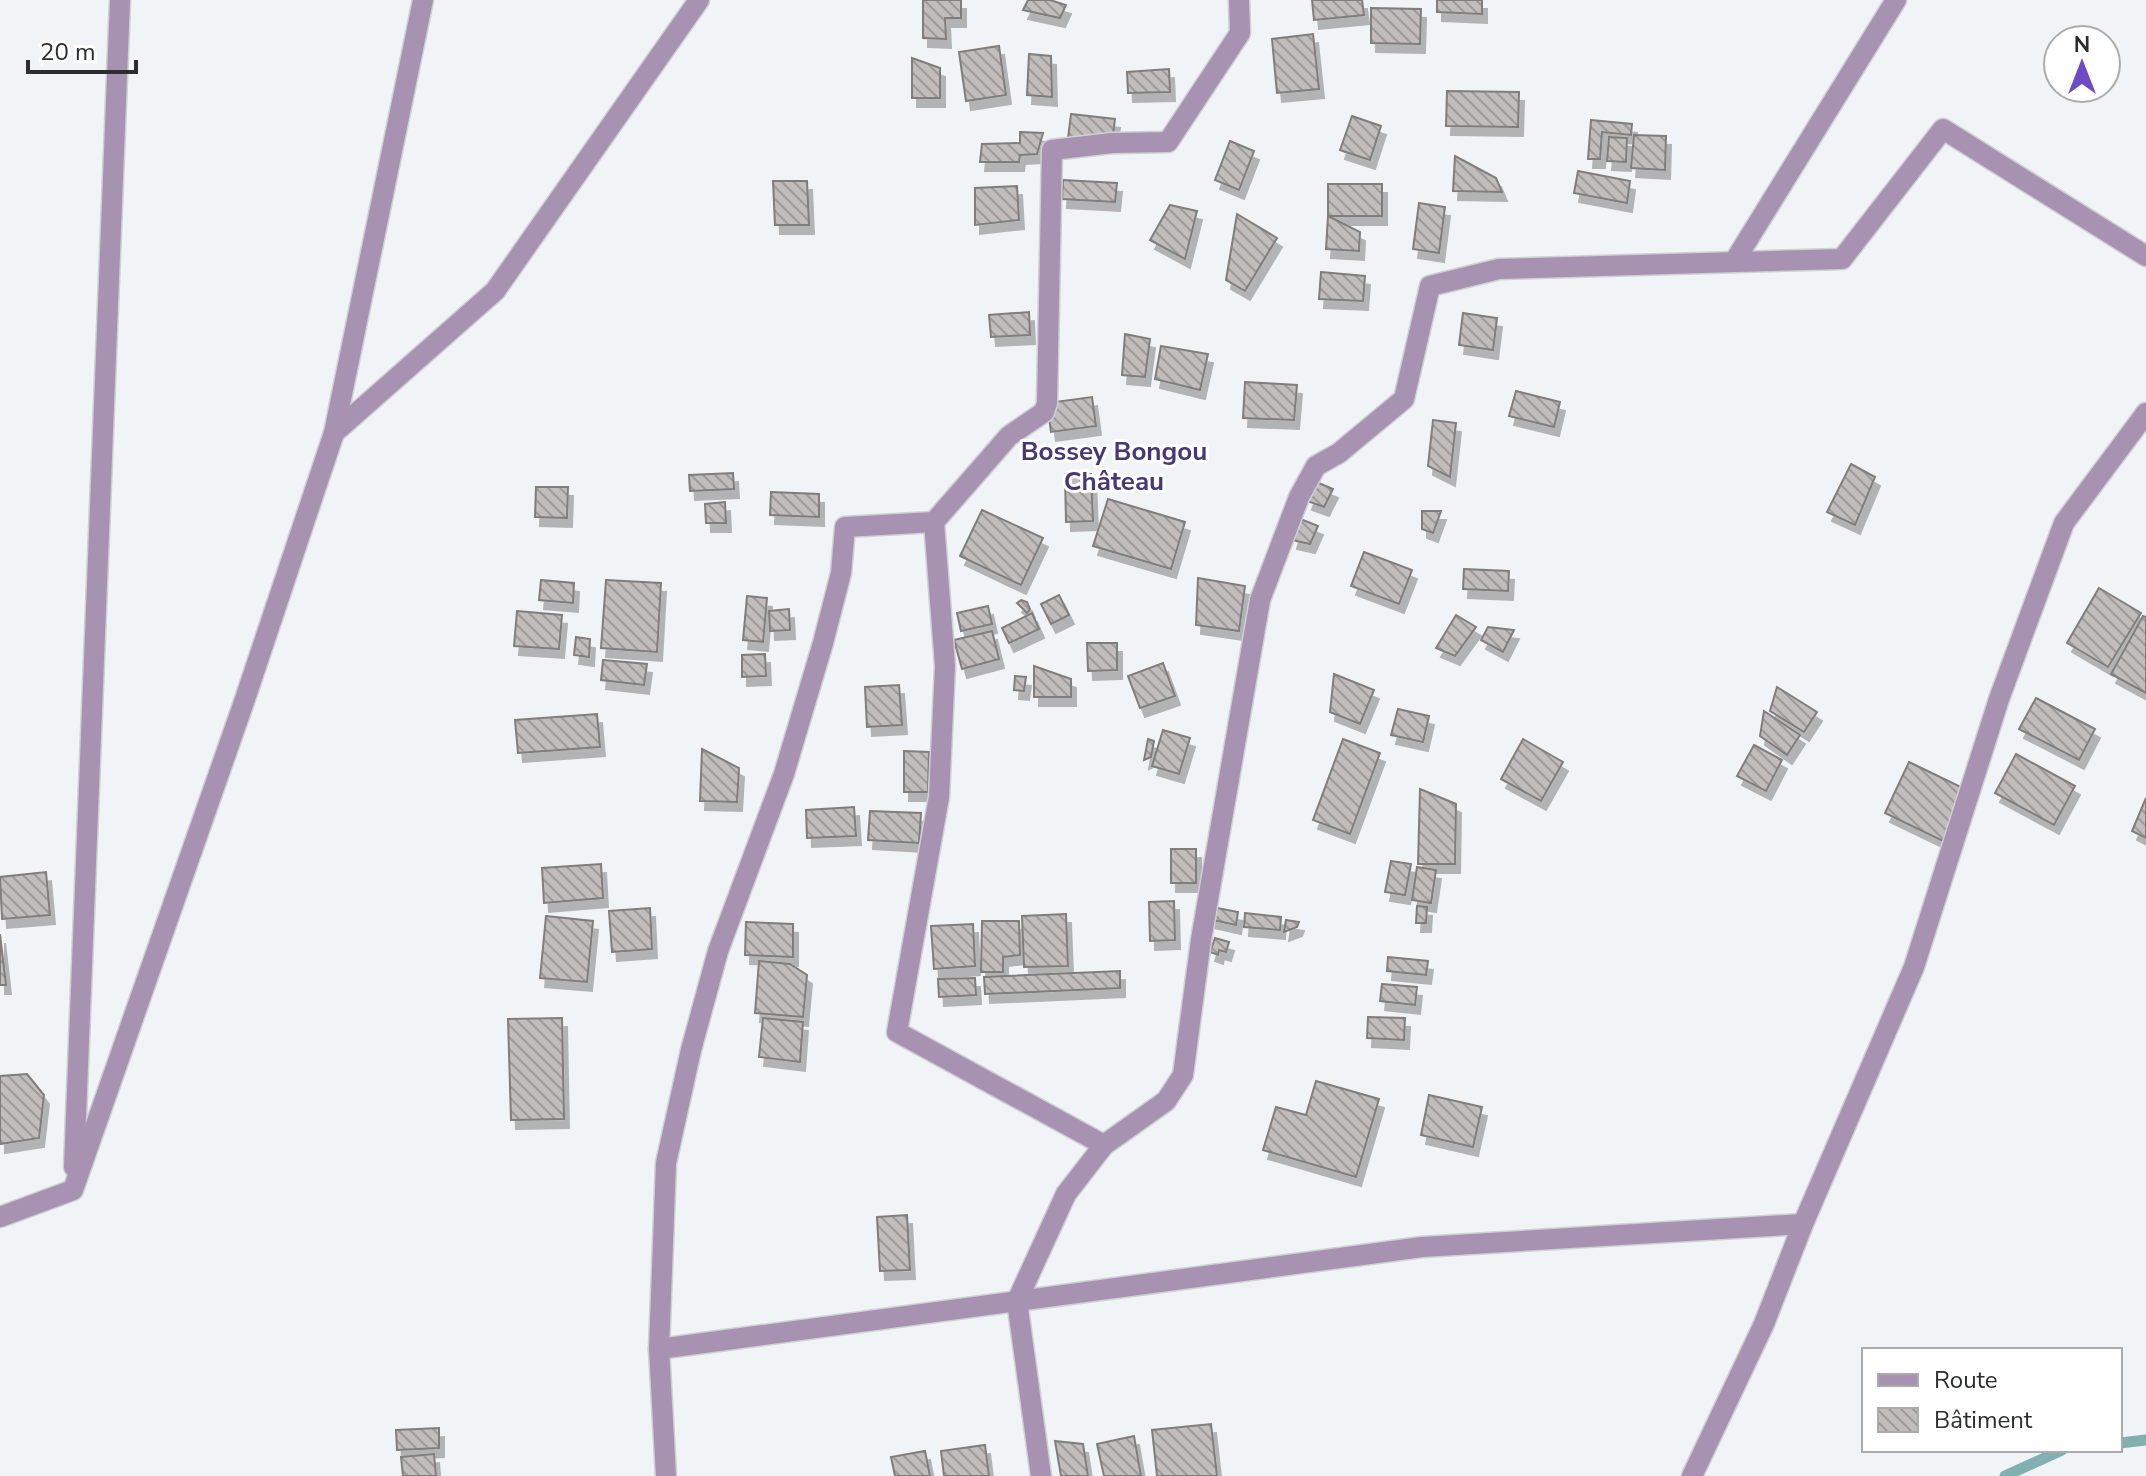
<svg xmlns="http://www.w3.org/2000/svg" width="2146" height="1476" viewBox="0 0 2146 1476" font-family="'Nunito Sans',sans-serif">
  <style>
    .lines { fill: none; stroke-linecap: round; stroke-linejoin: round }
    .stream { stroke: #82b0b1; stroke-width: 11 }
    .building { fill: url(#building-back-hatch); stroke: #807d7c; stroke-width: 2; filter: url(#shadow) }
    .minor-casing { stroke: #ced0d3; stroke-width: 23 }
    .minor { stroke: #a793b1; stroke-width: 20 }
    .labels { text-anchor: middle; stroke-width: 6; stroke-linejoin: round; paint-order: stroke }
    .quarter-label { font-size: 26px; font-weight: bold; fill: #473875; stroke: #fff }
  </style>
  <defs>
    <pattern id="building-back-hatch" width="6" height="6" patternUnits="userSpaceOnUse" patternTransform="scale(2)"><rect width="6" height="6" fill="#c1bdbc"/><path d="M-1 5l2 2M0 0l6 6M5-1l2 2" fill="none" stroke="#9d9a99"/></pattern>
    <filter id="shadow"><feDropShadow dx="5" dy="9" stdDeviation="0" flood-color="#0004"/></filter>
  </defs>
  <rect width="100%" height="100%" fill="#f1f4f7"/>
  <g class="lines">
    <g class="stream">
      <polyline points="2120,1443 2146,1440"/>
      <polyline points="2005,1476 2062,1450"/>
    </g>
  </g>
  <g class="building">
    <polygon points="923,0 961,0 961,18 945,18 946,39 923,38"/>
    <polygon points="1028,0 1050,0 1066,5 1060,18 1023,10"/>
    <polygon points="1312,0 1362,0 1364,15 1314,20"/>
    <polygon points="1437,0 1482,0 1482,14 1437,12"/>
    <polygon points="1371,8 1421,9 1420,44 1371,43"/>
    <polygon points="1313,34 1319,89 1277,93 1272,39"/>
    <polygon points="999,46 1006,95 966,101 959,52"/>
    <polygon points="1029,54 1051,56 1052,97 1027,95"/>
    <polygon points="912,58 940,68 940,98 912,98"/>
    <polygon points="1169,69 1170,92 1128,93 1127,72"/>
    <polygon points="1447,91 1519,92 1518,127 1446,126"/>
    <polygon points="1071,114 1115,119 1112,143 1068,138"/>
    <polygon points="1352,116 1381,126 1370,160 1340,150"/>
    <polygon points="1591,120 1632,124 1631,135 1602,132 1600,159 1588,159"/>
    <polygon points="1020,132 1043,133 1037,154 1020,155 1019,162 980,162 982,144 1020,143"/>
    <polygon points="1634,135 1666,136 1665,170 1631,168"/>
    <polygon points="1609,137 1627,138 1626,162 1607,161"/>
    <polygon points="1230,141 1254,151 1239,190 1215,180"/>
    <polygon points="1455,156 1496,178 1502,192 1453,191"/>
    <polygon points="1578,171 1630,181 1627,203 1574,193"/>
    <polygon points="1063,180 1117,183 1115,202 1062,199"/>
    <polygon points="773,181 807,181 809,225 775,225"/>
    <rect x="1328" y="184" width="54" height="32"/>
    <polygon points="1017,186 1019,220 975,225 975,188"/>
    <polygon points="1419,203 1445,207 1439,253 1413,249"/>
    <polygon points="1170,205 1197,211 1185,259 1150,240"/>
    <polygon points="1237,214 1277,238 1245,291 1226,280"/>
    <polygon points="1328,216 1360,232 1359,251 1326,249"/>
    <polygon points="1321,272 1365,276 1363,301 1319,299"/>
    <polygon points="1029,312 1030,335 991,337 989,315"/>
    <polygon points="1463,313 1497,318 1493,350 1459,345"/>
    <polygon points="1125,334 1150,339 1145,377 1122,375"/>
    <polygon points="1161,346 1208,354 1200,390 1155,379"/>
    <polygon points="1245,382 1297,385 1294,420 1243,418"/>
    <polygon points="1516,391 1560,402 1554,427 1509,416"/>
    <polygon points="1092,397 1096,426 1051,432 1047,403"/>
    <polygon points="1433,420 1456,423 1450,477 1428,466"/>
    <polygon points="1851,464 1875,477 1855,525 1827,512"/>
    <polygon points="733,473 734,489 690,491 689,475"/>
    <polygon points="1065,474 1091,474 1093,521 1066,522"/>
    <polygon points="1314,481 1333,489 1324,507 1307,501"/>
    <polygon points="536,487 568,487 567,518 535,517"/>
    <polygon points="771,492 819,494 819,517 770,515"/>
    <polygon points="1108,499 1185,522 1171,569 1093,546"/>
    <polygon points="725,502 726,523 706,523 705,504"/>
    <polygon points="982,510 1043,538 1021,585 960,556"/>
    <polygon points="1422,511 1441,511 1433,533 1422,529"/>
    <polygon points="1298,518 1318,526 1310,544 1292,540"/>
    <polygon points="1364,552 1412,570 1399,604 1351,586"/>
    <polygon points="1464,569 1509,571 1508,591 1463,589"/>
    <polygon points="1198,578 1245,586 1239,631 1196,625"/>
    <polygon points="541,580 574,583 573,603 539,600"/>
    <polygon points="606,580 661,583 657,652 601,648"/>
    <polygon points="2099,588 2141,613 2108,667 2067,643"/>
    <polygon points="1059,595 1069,615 1051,624 1041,604"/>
    <polygon points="747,596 767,598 763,642 743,640"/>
    <polygon points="1021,600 1027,602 1030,609 1027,613 1017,603"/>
    <polygon points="988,606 992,624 961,631 957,613"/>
    <polygon points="789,609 790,630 770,631 769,611"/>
    <polygon points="517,611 562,615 559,649 514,646"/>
    <polygon points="1032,613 1039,629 1009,643 1002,628"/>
    <polygon points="1456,615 1476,627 1455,656 1436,648"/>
    <polygon points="2143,616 2146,617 2146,693 2111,674"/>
    <polygon points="1488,627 1514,630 1503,652 1481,640"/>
    <polygon points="992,631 999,659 962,669 954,640"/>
    <polygon points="576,637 590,639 589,657 574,655"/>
    <polygon points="1087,643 1117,643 1117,670 1088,671"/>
    <polygon points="765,654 766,676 742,677 742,655"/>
    <polygon points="603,660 647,664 644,685 601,680"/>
    <polygon points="1163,663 1175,696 1140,708 1128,676"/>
    <polygon points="1034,666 1071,679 1071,697 1034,697"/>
    <polygon points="1334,674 1374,690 1360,724 1330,712"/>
    <polygon points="1015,676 1026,677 1024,691 1014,690"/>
    <polygon points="899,685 902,725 867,727 865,687"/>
    <polygon points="1777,687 1817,712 1804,732 1770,711"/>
    <polygon points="2036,698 2095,729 2079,760 2019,729"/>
    <polygon points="1398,709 1429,716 1423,742 1391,735"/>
    <polygon points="1764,711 1800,735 1787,755 1760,736"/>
    <polygon points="597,714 600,747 518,753 515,720"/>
    <polygon points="1163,730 1190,738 1179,774 1152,766"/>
    <polygon points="1148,739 1154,741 1151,757 1144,760"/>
    <polygon points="1343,739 1380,753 1350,834 1313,820"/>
    <polygon points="1523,739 1563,762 1541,801 1501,779"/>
    <polygon points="1754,745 1782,760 1766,791 1737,776"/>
    <polygon points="702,749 739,768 737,802 700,801"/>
    <polygon points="904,751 929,752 928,792 904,792"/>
    <polygon points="2016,754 2075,786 2054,825 1995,793"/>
    <polygon points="1909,762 1969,791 1945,842 1885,813"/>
    <polygon points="1420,789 1456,804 1455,864 1418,864"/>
    <polygon points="2146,798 2146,838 2132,831"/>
    <polygon points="854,807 856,836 807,838 806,810"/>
    <polygon points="870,811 921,813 919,843 868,840"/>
    <rect x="1171" y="849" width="25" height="34"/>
    <polygon points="1391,861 1411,864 1405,895 1385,892"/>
    <polygon points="601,864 603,898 544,903 542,868"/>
    <polygon points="1417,867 1436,870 1431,903 1412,900"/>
    <polygon points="46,872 50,915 2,919 0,877"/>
    <polygon points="1174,901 1175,940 1150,941 1149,902"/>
    <polygon points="1417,906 1427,907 1426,923 1416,923"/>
    <polygon points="1212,907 1238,912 1236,925 1209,919"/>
    <polygon points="650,908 652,949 612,952 609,911"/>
    <polygon points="1245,913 1281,917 1280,930 1244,927"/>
    <polygon points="1066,914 1068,966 1024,967 1022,916"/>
    <polygon points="546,916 593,921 587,982 540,978"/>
    <polygon points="1286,920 1299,922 1297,927 1284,932"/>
    <polygon points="982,921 1019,921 1020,955 1003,957 1003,972 981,972"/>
    <polygon points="746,922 793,924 793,957 745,955"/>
    <polygon points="973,924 975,966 934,969 931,926"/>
    <polygon points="0,934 6,985 0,985"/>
    <polygon points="1215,938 1229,942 1226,952 1219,950 1218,955 1210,952"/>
    <polygon points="1388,957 1428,961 1426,975 1387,971"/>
    <polygon points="759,961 790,964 807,975 803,1017 755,1013"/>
    <polygon points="1120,971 1120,988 985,994 984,977"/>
    <polygon points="975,978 976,995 939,997 938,979"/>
    <polygon points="1382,984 1417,987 1415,1005 1380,1001"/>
    <polygon points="1368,1017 1405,1018 1404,1040 1367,1038"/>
    <polygon points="562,1018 564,1119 511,1120 508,1019"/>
    <polygon points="763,1018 803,1022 800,1062 759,1057"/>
    <polygon points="27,1074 44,1095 39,1138 0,1144 0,1076"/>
    <polygon points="1316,1081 1379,1099 1356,1177 1263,1150 1276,1107 1306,1115"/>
    <polygon points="1429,1095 1482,1107 1473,1147 1421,1135"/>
    <polygon points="907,1215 910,1270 880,1271 877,1217"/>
    <polygon points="1211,1424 1217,1476 1157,1476 1152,1430"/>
    <polygon points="439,1428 439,1448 397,1450 396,1430"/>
    <polygon points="1134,1436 1141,1476 1104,1476 1097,1444"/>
    <polygon points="1055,1441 1083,1444 1088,1476 1061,1476"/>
    <polygon points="985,1445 989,1476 944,1476 941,1451"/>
    <polygon points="925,1451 930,1476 895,1476 891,1457"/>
    <polygon points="434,1454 436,1476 403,1476 401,1457"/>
  </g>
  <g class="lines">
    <defs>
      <g id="minor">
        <polyline points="1734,262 1896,0"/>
        <polyline points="334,433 423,0"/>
        <polyline points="1104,1145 897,1032 939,797 945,666 934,522 1009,436 1044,412 1047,403 1052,150 1112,143 1168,142 1240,33 1239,0"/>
        <polyline points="74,1167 120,0"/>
        <polyline points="0,1217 73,1190 244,702 334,433 495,291 699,0"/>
        <polyline points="659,1349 1422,1247 1803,1224"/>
        <polyline points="666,1476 659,1349 666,1163 691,1050 718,951 784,774 823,643 841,573 845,527 934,522"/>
        <polyline points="1041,1476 1017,1301 1066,1194 1104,1145 1166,1101 1183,1075 1201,940 1260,600 1299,497 1316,466 1339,453 1404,399 1430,286 1499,269 1842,259 1943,129 2146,256"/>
        <polyline points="1692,1476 1764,1324 1803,1224 1914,967 1999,699 2064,523 2146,413"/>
      </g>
    </defs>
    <use href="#minor" class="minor-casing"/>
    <use href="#minor" class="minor"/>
  </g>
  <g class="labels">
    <g class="quarter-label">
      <text x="1114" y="460">Bossey Bongou<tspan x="1114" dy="30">Château</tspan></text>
    </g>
  </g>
  <rect x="1862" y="1348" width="260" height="104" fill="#ffffff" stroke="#ababab" stroke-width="2"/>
  <rect x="1878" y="1374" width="40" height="12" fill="#a793b1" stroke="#ababab" stroke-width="2"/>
  <text x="1934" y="1388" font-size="24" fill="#2c2d2e">Route</text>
  <rect x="1878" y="1408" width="40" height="24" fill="url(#building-back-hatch)" stroke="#ababab" stroke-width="2"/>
  <text x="1934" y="1428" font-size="24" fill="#2c2d2e">Bâtiment</text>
  <g transform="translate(2082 64)"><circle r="38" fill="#ffffff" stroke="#ababab" stroke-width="2"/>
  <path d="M0-6L14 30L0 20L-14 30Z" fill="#6e4bc4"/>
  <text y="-12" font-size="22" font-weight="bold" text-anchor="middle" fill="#2c2d2e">N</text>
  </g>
  <path d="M28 60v12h108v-12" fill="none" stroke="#2c2d2e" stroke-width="4"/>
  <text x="40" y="60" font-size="24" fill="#2c2d2e" stroke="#ffffff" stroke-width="6" paint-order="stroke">20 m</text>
</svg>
